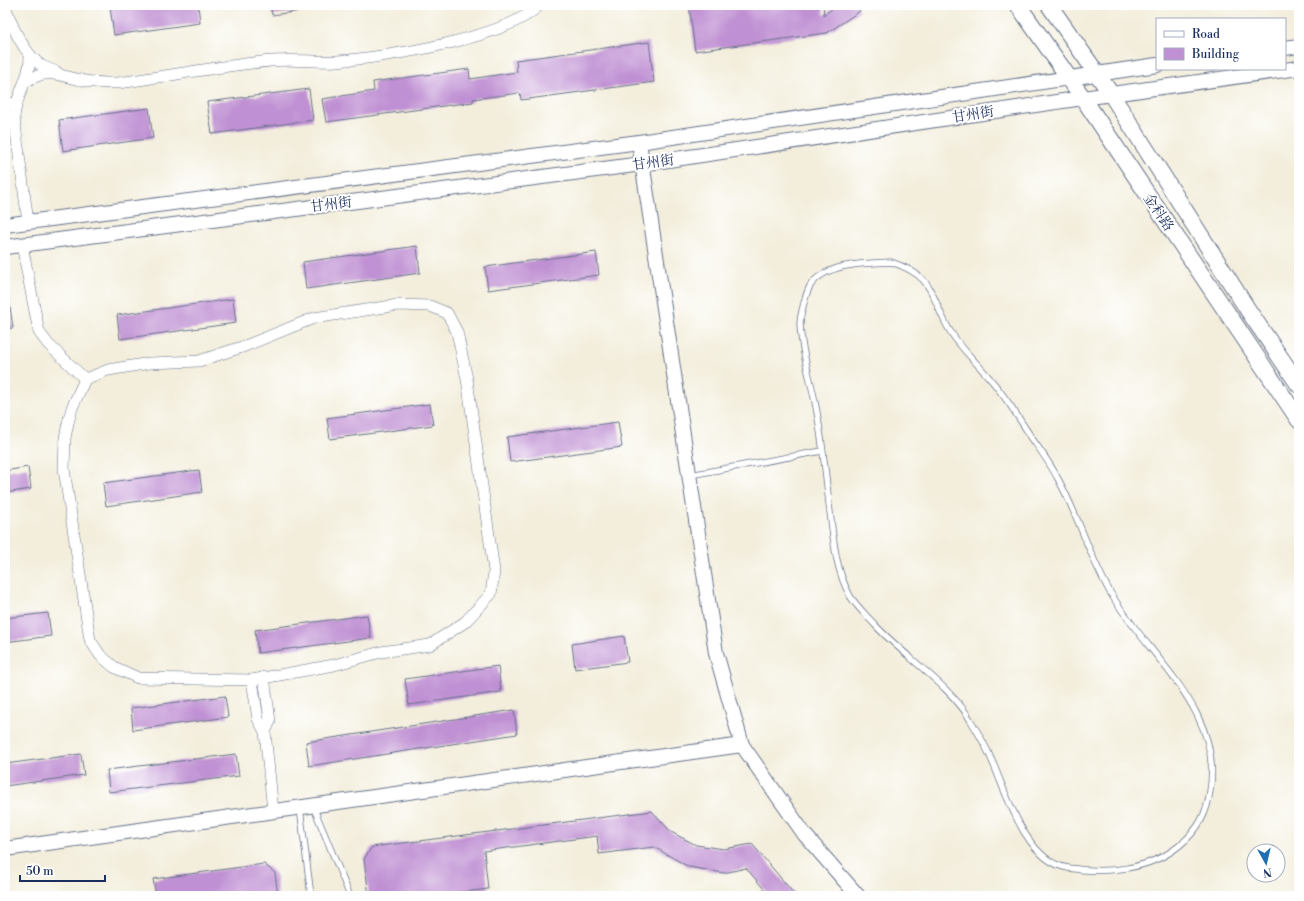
<svg xmlns="http://www.w3.org/2000/svg" width="1304" height="901" viewBox="0 0 1304 901" font-family="'Libre Bodoni','Noto Serif SC',serif">
  <style>
    .building { fill: #bf90d3 }
    .lines { fill: none; stroke-linecap: round; stroke-linejoin: round }
    .service-casing { stroke: #67728a; stroke-width: 7 }
    .minor-casing { stroke: #67728a; stroke-width: 12 }
    .tertiary-casing { stroke: #67728a; stroke-width: 16 }
    .secondary-casing { stroke: #67728a; stroke-width: 18 }
    .service { stroke: #fff; stroke-width: 5.5 }
    .minor { stroke: #fff; stroke-width: 11 }
    .tertiary { stroke: #fff; stroke-width: 14 }
    .secondary { stroke: #fff; stroke-width: 16 }
    .labels { text-anchor: middle; stroke-width: 4; stroke-linejoin: round; paint-order: stroke }
    .street-label { font-size: 14px; fill: #1b2f5e; stroke: #fff }
  </style>
  <rect width="100%" height="100%" fill="#fff"/>
  <filter id="ink" filterUnits="userSpaceOnUse"><feTurbulence type="fractalNoise" baseFrequency=".025" numOctaves="2"/><feDisplacementMap in="SourceGraphic" scale="8" xChannelSelector="R" yChannelSelector="G"/><feConvolveMatrix kernelMatrix="1 2 1 2 8 2 1 2 1" color-interpolation-filters="sRGB"/></filter>
  <filter id="wash" filterUnits="userSpaceOnUse"><feTurbulence type="fractalNoise" baseFrequency=".012" numOctaves="4" result="noise"/><feDisplacementMap in="SourceGraphic" scale="16" xChannelSelector="R" yChannelSelector="G"/><feGaussianBlur stdDeviation="0.9" result="paint"/><feColorMatrix in="noise" values="0 0 0 0 0 0 0 0 0 0 0 0 0 0 0 0 0 1.4 0 .05"/><feComposite in="paint" operator="in"/></filter>
  <g filter="url(#wash)">
    <rect width="100%" height="100%" fill="#f3eedc"/>
    <g id="blocks">
      <g class="building">
        <polygon points="124,5 198,5 200,23 114,35 110,7"/>
        <polygon points="270,5 338,5 338,6 272,15"/>
        <polygon points="689,5 823,5 824,15 837,5 856,5 860,11 827,33 695,51"/>
        <polygon points="649,42 654,82 521,100 520,93 473,99 473,102 326,122 322,99 374,91 373,82 469,69 470,79 517,72 516,60"/>
        <polygon points="309,89 313,120 212,134 207,102"/>
        <polygon points="149,108 153,138 63,151 59,120"/>
        <polygon points="417,246 420,273 306,289 303,262"/>
        <polygon points="596,252 599,275 488,290 485,267"/>
        <polygon points="9,299 13,328 5,329 5,300"/>
        <polygon points="233,299 236,323 120,339 117,315"/>
        <polygon points="430,404 433,425 330,439 327,418"/>
        <polygon points="618,422 622,447 510,462 507,437"/>
        <polygon points="28,467 31,489 5,493 5,471"/>
        <polygon points="199,470 202,492 106,506 103,483"/>
        <polygon points="48,613 51,636 5,642 5,618"/>
        <polygon points="367,615 371,638 258,653 255,630"/>
        <polygon points="624,636 628,662 575,669 572,644"/>
        <polygon points="498,666 501,692 409,705 405,679"/>
        <polygon points="225,696 228,717 133,730 131,708"/>
        <polygon points="514,710 517,734 309,766 306,742"/>
        <polygon points="81,754 84,775 5,786 5,764"/>
        <polygon points="236,754 239,776 109,792 107,770"/>
        <polygon points="652,811 671,832 696,845 724,849 752,844 796,896 770,896 746,868 724,873 689,867 654,847 599,854 597,836 484,851 488,889 431,896 369,896 364,859 372,847"/>
        <polygon points="264,864 275,873 278,896 156,896 153,879"/>
      </g>
    </g>
  </g>
  <g filter="url(#ink)">
    <use href="#blocks" fill-opacity="0" stroke="#67728a" stroke-width="1"/>
    <g class="lines">
      <defs>
        <g id="service">
          <path d="M 891,262 C 937,277 929,296 950,331 C 959,346 973,359 985,373 C 1003,393 1017,415 1031,437 C 1040,450 1050,463 1057,477 C 1078,514 1089,556 1110,592 C 1147,656 1224,710 1210,791 C 1207,814 1198,830 1180,845 C 1150,870 1106,874 1068,868 C 1027,862 1007,796 993,763 C 987,748 979,734 971,721 C 953,688 903,655 876,626 C 867,616 857,607 850,596 C 837,572 834,546 831,520 C 826,481 823,440 815,402 C 810,376 801,351 800,324 C 800,316 806,293 810,286 C 825,263 867,263 891,262 Z"/>
          <polyline points="690,475 822,451"/>
          <polyline points="313,806 350,896"/>
          <polyline points="300,808 311,896"/>
        </g>
        <g id="minor">
          <path d="M 5,5 C 11,25 24,54 42,66 C 46,68 52,70 57,72"/>
          <path d="M 25,82 C 48,68 57,75 81,80 C 93,83 106,83 118,83 C 169,76 220,66 271,61 C 293,59 315,62 337,61 C 383,58 509,38 539,5"/>
          <polyline points="5,105 16,103"/>
          <path d="M 28,222 L 14,117 C 16,94 31,77 30,55"/>
          <polyline points="22,245 39,332 48,344 85,379"/>
          <polygon points="398,305 430,306 447,313 457,332 467,379 494,571 491,594 465,622 430,645 381,652 334,665 252,680 138,678 114,667 100,655 90,640 64,469 65,438 68,423 72,408 85,379 108,370 150,363 199,361 245,346 314,318"/>
          <polyline points="264,677 270,721 265,732"/>
          <polyline points="252,680 258,719 265,732 273,811"/>
        </g>
        <g id="tertiary">
          <polyline points="1285,48 1299,46"/>
          <polyline points="639,142 716,653 742,745 805,835 858,896"/>
          <polyline points="5,225 639,142 1157,65"/>
          <polyline points="5,247 642,164 1083,98 1299,68"/>
          <polyline points="5,849 742,745"/>
        </g>
        <g id="secondary">
          <polyline points="1018,5 1083,98 1299,420"/>
          <polyline points="1049,5 1111,94 1248,310 1299,385"/>
        </g>
      </defs>
      <use href="#service" class="service-casing"/>
      <use href="#minor" class="minor-casing"/>
      <use href="#tertiary" class="tertiary-casing"/>
      <use href="#secondary" class="secondary-casing"/>
      <use href="#service" class="service"/>
      <use href="#minor" class="minor"/>
      <use href="#tertiary" class="tertiary"/>
      <use href="#secondary" class="secondary"/>
    </g>
  </g>
  <g class="labels">
    <g class="street-label">
      <text transform="translate(973 114) rotate(-9)" y="5">甘州街</text>
      <text transform="translate(653 162) rotate(-8)" y="5">甘州街</text>
      <text transform="translate(331 204) rotate(-7)" y="5">甘州街</text>
      <text transform="translate(1159 212) rotate(56)" y="5">金科路</text>
    </g>
  </g>
  <rect width="1304" height="901" fill="none" stroke="#fff" stroke-width="20"/>
  <rect x="1156" y="18" width="130" height="52" fill="#ffffff" stroke="#a4acbf"/>
  <rect x="1164" y="31" width="20" height="6" fill="#ffffff" stroke="#a4acbf"/>
  <text x="1192" y="38" font-size="12" fill="#1b2f5e">Road</text>
  <rect x="1164" y="48" width="20" height="12" fill="#bf90d3" stroke="#a4acbf"/>
  <text x="1192" y="58" font-size="12" fill="#1b2f5e">Building</text>
  <g transform="translate(1266 863) rotate(172)"><circle r="19" fill="#ffffff" stroke="#a4acbf"/>
  <path d="M0-3L7 15L0 10L-7 15Z" fill="#1f6fb2"/>
  <text y="-6" font-size="11" font-weight="bold" text-anchor="middle" fill="#1b2f5e">N</text>
  </g>
  <path d="M20 875v6h85v-6" fill="none" stroke="#1b2f5e" stroke-width="2"/>
  <text x="26" y="875" font-size="12" fill="#1b2f5e" stroke="#ffffff" stroke-width="3" paint-order="stroke">50 m</text>
</svg>
